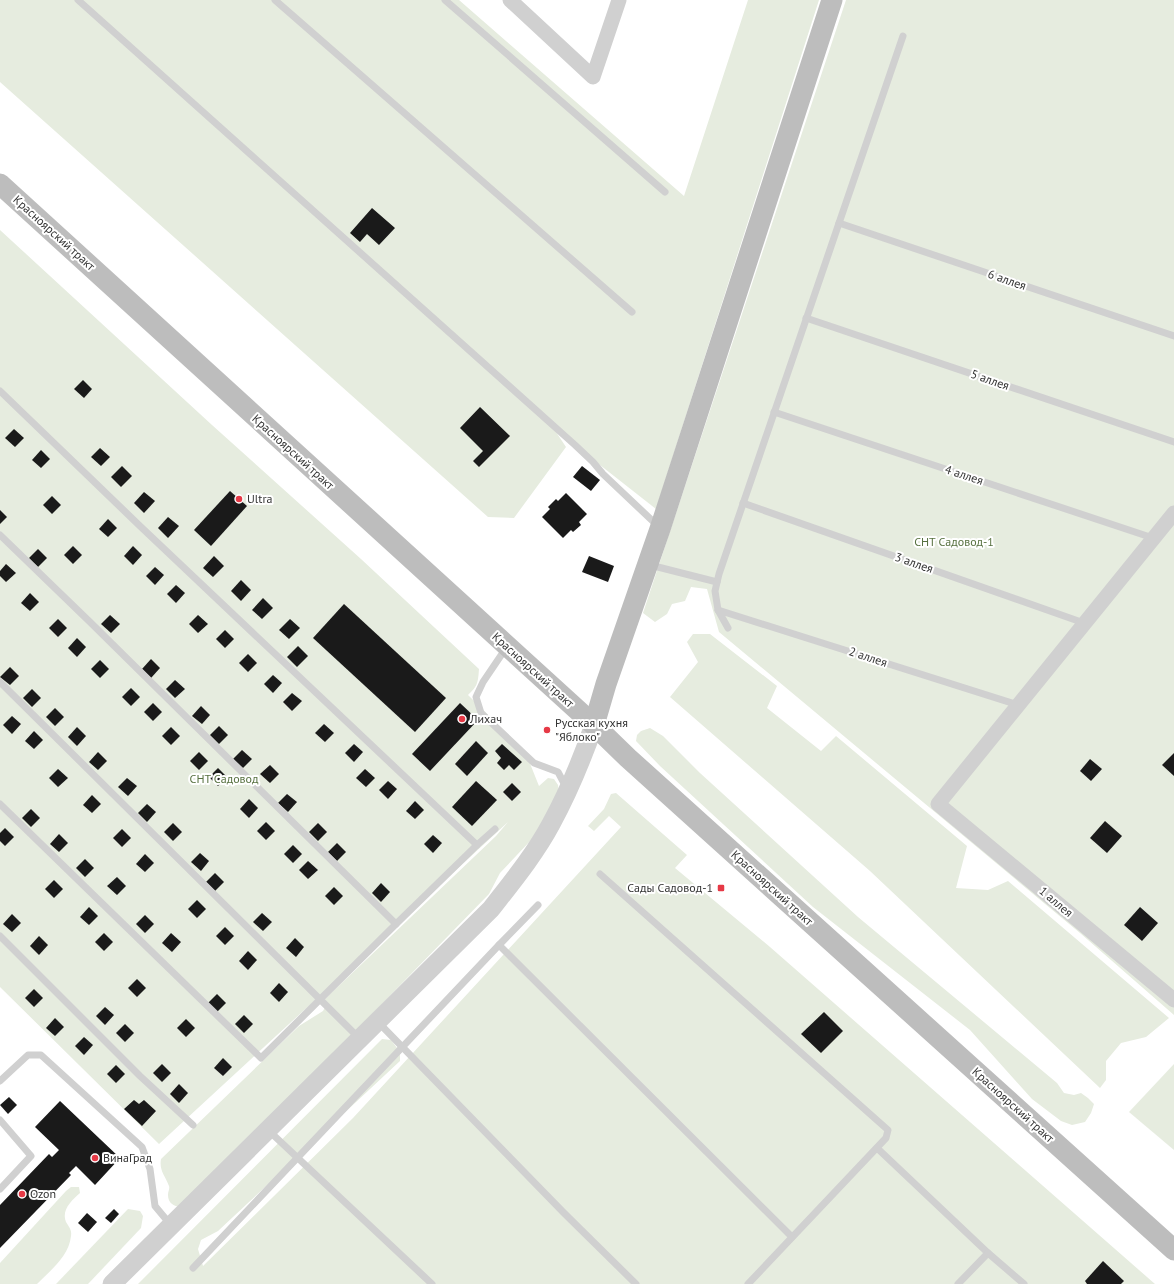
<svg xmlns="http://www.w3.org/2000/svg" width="1174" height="1284" viewBox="0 0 1174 1284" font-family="'PT Sans',sans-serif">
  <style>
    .green { fill: #e6ecdf }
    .building { fill: #1a1a1a }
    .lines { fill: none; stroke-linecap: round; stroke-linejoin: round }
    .service { stroke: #d0d0d0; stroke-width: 7 }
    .minor { stroke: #d0d0d0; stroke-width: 15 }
    .tertiary { stroke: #d0d0d0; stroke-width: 19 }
    .secondary { stroke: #bdbdbd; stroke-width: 21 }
    .poi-dot { fill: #e63946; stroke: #fff; stroke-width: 1.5 }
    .labels { text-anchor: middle; stroke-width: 4; stroke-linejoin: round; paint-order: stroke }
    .street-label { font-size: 12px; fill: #333; stroke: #fff }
    .poi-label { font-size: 12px; fill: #333; stroke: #fff; text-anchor: start }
    .park-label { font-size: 12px; fill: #56703f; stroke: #fff }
  </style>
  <rect width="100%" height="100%" fill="#fff"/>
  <g class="green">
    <polygon points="0,0 459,0 684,196 748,0 819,0 656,509 600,465 556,432 566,447 514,518 488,517 0,82"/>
    <polygon points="846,0 1174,0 1174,1015 1080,933 719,632 707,589 691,587 685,601 672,604 667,614 655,622 643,613"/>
    <path d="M 0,230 L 212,425 L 361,559 L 479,669 C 478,682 478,686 468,695 L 525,751 L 539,786 L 548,778 L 554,779 L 558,785 L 559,792 L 533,838 L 500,873 L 489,894 L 185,1206 C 177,1208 168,1205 168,1195 C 168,1191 170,1189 169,1186 C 165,1175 159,1171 161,1159 L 299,1026 L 323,1011 L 326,1005 L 325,999 L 496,836 L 508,822 L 159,1144 L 0,987 Z"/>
    <polygon points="693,634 710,634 777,686 767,708 821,751 836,736 967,846 956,888 988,890 1008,881 1169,1018 1146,1037 1121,1043 1106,1061 1106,1080 1100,1088 870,871 670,697 698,662 687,642"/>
    <polygon points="650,728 663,736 700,773 858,917 1057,1083 1064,1093 1074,1095 1081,1093 1088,1098 1094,1104 1091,1113 1085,1122 1072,1125 1061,1121 1032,1099 970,1030 813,907 660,766 636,741 637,735 641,731"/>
    <polygon points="616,793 687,855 675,868 770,947 1155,1284 138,1284 382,1039 391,1040 400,1052 400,1061 218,1231 201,1240 198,1249 203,1266 353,1118 621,827 609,816 594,831 588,826 604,809 611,794"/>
    <polygon points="1174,1064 1174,1150 1129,1112"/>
    <path d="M 71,1187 L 79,1187 L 80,1193 C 72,1200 61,1210 66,1222 C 69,1227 72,1230 71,1236 C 69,1256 51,1270 37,1284 L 0,1284 L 0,1263 L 66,1191 Z"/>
    <polygon points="128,1209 140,1211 143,1216 141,1228 88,1284 56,1284"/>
  </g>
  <g class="building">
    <polygon points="372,208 395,228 379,245 367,234 360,242 350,233"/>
    <polygon points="83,380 92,389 84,398 74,389"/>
    <polygon points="480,407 510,436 479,467 473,461 483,451 460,428"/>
    <polygon points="14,429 24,438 15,447 5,438"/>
    <polygon points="100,448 110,457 101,466 91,457"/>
    <polygon points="41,450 50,459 41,468 32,460"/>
    <polygon points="122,466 132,476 121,487 111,477"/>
    <polygon points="582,466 600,480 591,491 573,477"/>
    <polygon points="230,491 247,506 211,546 194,530"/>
    <polygon points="144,492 155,501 144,513 134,503"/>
    <polygon points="566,493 587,514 579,522 581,525 573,532 571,530 563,538 542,517 550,509 548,507 556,499 558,501"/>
    <polygon points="52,496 61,505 52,514 43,505"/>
    <polygon points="0,510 7,517 0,524"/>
    <polygon points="168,517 179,526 168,538 158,528"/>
    <polygon points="108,519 117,528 108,537 99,529"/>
    <polygon points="73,546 82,555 73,564 64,555"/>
    <polygon points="133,546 142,555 133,565 124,556"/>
    <polygon points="38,549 47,558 38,567 29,558"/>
    <polygon points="214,556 224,566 213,577 203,568"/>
    <polygon points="589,556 614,566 608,582 582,572"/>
    <polygon points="6,564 16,573 6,582 0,576 0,571"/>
    <polygon points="155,567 164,575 155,585 146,576"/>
    <polygon points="241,580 251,590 241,601 231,591"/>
    <polygon points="176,585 185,593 176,603 167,594"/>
    <polygon points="30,593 39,602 30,611 21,603"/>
    <polygon points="263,598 273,608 262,619 252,610"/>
    <polygon points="344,604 446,698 415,732 313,638"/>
    <polygon points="110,615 120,624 111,633 101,624"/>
    <polygon points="198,615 208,624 198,633 189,624"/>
    <polygon points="58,619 67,628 58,637 49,628"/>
    <polygon points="290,619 300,628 289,639 279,630"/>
    <polygon points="225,630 234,639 225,648 216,639"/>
    <polygon points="77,638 86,647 77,657 68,648"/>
    <polygon points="298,646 308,656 297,667 287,657"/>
    <polygon points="248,654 257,663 248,672 239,663"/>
    <polygon points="151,659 160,668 151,678 142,669"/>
    <polygon points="100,660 109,669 100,678 91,669"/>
    <polygon points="10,667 19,676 10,685 0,677"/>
    <polygon points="273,675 282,683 273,693 264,684"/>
    <polygon points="175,680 185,689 175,698 166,689"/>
    <polygon points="131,688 140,697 131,706 122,697"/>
    <polygon points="32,689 41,698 32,707 23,698"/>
    <polygon points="292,693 302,701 292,711 283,702"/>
    <polygon points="153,703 162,712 153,721 144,712"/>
    <polygon points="460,703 478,720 430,771 412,754"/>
    <polygon points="201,706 210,715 202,724 192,716"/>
    <polygon points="55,708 64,717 55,726 46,717"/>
    <polygon points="12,716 21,724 12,734 3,725"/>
    <polygon points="324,724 334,733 325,742 315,733"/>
    <polygon points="219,726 228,735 219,744 210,735"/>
    <polygon points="77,727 86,736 77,746 68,737"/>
    <polygon points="171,727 180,736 171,745 162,736"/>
    <polygon points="34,731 43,740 34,749 25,741"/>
    <polygon points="476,741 488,753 467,776 455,764"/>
    <polygon points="354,744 363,752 354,762 345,753"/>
    <polygon points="502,744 522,762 514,770 509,765 504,770 497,763 501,758 495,751"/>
    <polygon points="242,750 252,759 243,768 233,759"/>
    <polygon points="98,752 107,761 98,770 89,762"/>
    <polygon points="199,752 208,761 199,770 190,761"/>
    <polygon points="1174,753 1174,776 1162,765"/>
    <polygon points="1090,759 1102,769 1091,781 1080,771"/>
    <polygon points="270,765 279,774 270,783 260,774"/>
    <polygon points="218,768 227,777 218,786 209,777"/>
    <polygon points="58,769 68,778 58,787 49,778"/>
    <polygon points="365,769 375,778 366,787 356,778"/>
    <polygon points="127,778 137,786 128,796 118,787"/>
    <polygon points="388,781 397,789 388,799 379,790"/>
    <polygon points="476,781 497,800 472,826 452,807"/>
    <polygon points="512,783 521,792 512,801 503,792"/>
    <polygon points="287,794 297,802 288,812 278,803"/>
    <polygon points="92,795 101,804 92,813 83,805"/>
    <polygon points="249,799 258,808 249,818 240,809"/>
    <polygon points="415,801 424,810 415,819 406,811"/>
    <polygon points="147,804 156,812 147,822 138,813"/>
    <polygon points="31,809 40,818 31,827 22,818"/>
    <polygon points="1105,821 1122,836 1107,853 1090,838"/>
    <polygon points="266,822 275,831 266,840 257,831"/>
    <polygon points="173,823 182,832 173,841 164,832"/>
    <polygon points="318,823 327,832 318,841 309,832"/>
    <polygon points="5,828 14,837 5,846 0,841 0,833"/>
    <polygon points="122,829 131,838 122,847 113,838"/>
    <polygon points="59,834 68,843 59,852 50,844"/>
    <polygon points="433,835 442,843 433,853 424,844"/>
    <polygon points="337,843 346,852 337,861 328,852"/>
    <polygon points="293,845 302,854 293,863 284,854"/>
    <polygon points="200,853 209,861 201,871 191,862"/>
    <polygon points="145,854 154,863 145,872 136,864"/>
    <polygon points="85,859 94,868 85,877 76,868"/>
    <polygon points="308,861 318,870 308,879 299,870"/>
    <polygon points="215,873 224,882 215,891 206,882"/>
    <polygon points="117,877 126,886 117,895 107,886"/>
    <polygon points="54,880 63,889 54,898 45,889"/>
    <polygon points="381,883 390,892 381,902 372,893"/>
    <polygon points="334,887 343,896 334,905 325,896"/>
    <polygon points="197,900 206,909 197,918 188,909"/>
    <polygon points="89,907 98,916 89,925 80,917"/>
    <polygon points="1140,907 1158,923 1142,941 1124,925"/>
    <polygon points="262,913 272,922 263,931 253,922"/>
    <polygon points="12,914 21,923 12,932 3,924"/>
    <polygon points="145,915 154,924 145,933 136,924"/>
    <polygon points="225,927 234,936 225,945 216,936"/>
    <polygon points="104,933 113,942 104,951 95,942"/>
    <polygon points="171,933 181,942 172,952 162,943"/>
    <polygon points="39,936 48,945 39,955 30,946"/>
    <polygon points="295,938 304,947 296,957 286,948"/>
    <polygon points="248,951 257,960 248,970 239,961"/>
    <polygon points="137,979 146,988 137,997 128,988"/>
    <polygon points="279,983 288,992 279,1002 270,993"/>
    <polygon points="34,989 43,998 34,1007 25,998"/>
    <polygon points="217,994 226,1003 217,1012 208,1003"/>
    <polygon points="105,1007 114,1015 105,1025 96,1016"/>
    <polygon points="824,1012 843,1031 821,1053 801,1034"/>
    <polygon points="244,1015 253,1024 244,1033 235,1024"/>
    <polygon points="55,1018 64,1027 55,1036 46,1028"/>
    <polygon points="186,1019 195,1028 186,1037 177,1028"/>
    <polygon points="125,1024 134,1033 125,1042 116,1033"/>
    <polygon points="84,1037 93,1045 84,1055 75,1046"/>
    <polygon points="223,1058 232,1067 223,1076 214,1068"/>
    <polygon points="162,1064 171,1073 162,1082 153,1073"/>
    <polygon points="116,1065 125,1074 116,1083 107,1074"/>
    <polygon points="179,1084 188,1093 179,1103 170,1094"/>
    <polygon points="9,1097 17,1105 8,1114 0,1105"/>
    <polygon points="134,1100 139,1104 144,1100 156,1111 142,1126 124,1109"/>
    <polygon points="60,1101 120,1158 95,1185 76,1166 69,1173 71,1175 0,1248 0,1205 49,1154 52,1157 59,1150 35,1127"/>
    <polygon points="114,1209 119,1214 111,1223 105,1218"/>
    <polygon points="87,1213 97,1222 88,1232 78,1223"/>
    <polygon points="1103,1261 1124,1281 1121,1284 1087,1284 1085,1281"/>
  </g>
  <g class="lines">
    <g class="service">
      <polyline points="78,0 575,445 593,462 603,474 659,527"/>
      <polyline points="275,0 632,312"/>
      <polyline points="445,0 665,192"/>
      <polyline points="839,223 1174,336"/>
      <polyline points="806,318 1174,442"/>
      <polyline points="0,391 141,527 477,845"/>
      <polyline points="774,412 1153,538"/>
      <polyline points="743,503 1084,623"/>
      <polyline points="0,535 90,622 396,924"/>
      <polyline points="650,565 717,582"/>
      <polyline points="718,610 1018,705"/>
      <polyline points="728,628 718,610 715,591 719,574 903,36"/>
      <polyline points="506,648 483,682 476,697 481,713 534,763 558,772 566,787"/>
      <polyline points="0,682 359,1038"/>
      <polyline points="0,804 261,1058 396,924 477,845 495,829"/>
      <polyline points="600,874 888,1130 886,1138 748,1284"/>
      <polyline points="0,936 140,1076 193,1125"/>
      <polyline points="499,945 792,1237"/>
      <polyline points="378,1022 564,1213 636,1284"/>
      <polyline points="0,1081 28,1055 41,1055 142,1147 150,1169 155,1206 170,1224"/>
      <polyline points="0,1120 31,1156 0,1189"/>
      <polyline points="268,1130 432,1284"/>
      <polyline points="877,1148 988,1253 958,1284"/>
      <polyline points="988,1253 1024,1284"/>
      <polyline points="193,1268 499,945 538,905"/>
    </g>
    <g class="minor">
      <polyline points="510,0 593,77 619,0"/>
      <polyline points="1174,513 938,804 1174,1000"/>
    </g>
    <path class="tertiary" d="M 112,1284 L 491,909 C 512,882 535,854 551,824 C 568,793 582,759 594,725"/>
    <g class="secondary">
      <polyline points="0,184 594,725 628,758 1174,1250"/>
      <polyline points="594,725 606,684 660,529 832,0"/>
    </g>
  </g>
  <g class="poi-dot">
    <circle cx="239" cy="499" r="4"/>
    <circle cx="462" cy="719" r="4"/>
    <circle cx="547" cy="730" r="4"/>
    <rect x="717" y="884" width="8" height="8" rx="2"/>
    <circle cx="95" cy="1158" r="4"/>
    <circle cx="22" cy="1194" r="4"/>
  </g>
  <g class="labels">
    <g class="street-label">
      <text transform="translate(54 233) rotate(42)" y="4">Красноярский тракт</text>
      <text transform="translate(1007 280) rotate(19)" y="4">6 аллея</text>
      <text transform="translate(990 380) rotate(19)" y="4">5 аллея</text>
      <text transform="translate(293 452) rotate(42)" y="4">Красноярский тракт</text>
      <text transform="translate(964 475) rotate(18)" y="4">4 аллея</text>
      <text transform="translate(914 563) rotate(19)" y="4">3 аллея</text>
      <text transform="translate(868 657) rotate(18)" y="4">2 аллея</text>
      <text transform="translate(533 670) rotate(42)" y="4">Красноярский тракт</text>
      <text transform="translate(772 888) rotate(42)" y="4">Красноярский тракт</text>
      <text transform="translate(1056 902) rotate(40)" y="4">1 аллея</text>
      <text transform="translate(1013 1105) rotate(42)" y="4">Красноярский тракт</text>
    </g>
    <g class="poi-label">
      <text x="247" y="503">Ultra</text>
      <text x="470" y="723">Лихач</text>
      <text x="555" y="727">Русская кухня<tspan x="555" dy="14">"Яблоко"</tspan></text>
      <text x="713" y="892" text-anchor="end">Сады Садовод-1</text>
      <text x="103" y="1162">ВинаГрад</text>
      <text x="30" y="1198">Ozon</text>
    </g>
    <g class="park-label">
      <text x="954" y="546">СНТ Садовод-1</text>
      <text x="224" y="783">СНТ Садовод</text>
    </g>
  </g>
</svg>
